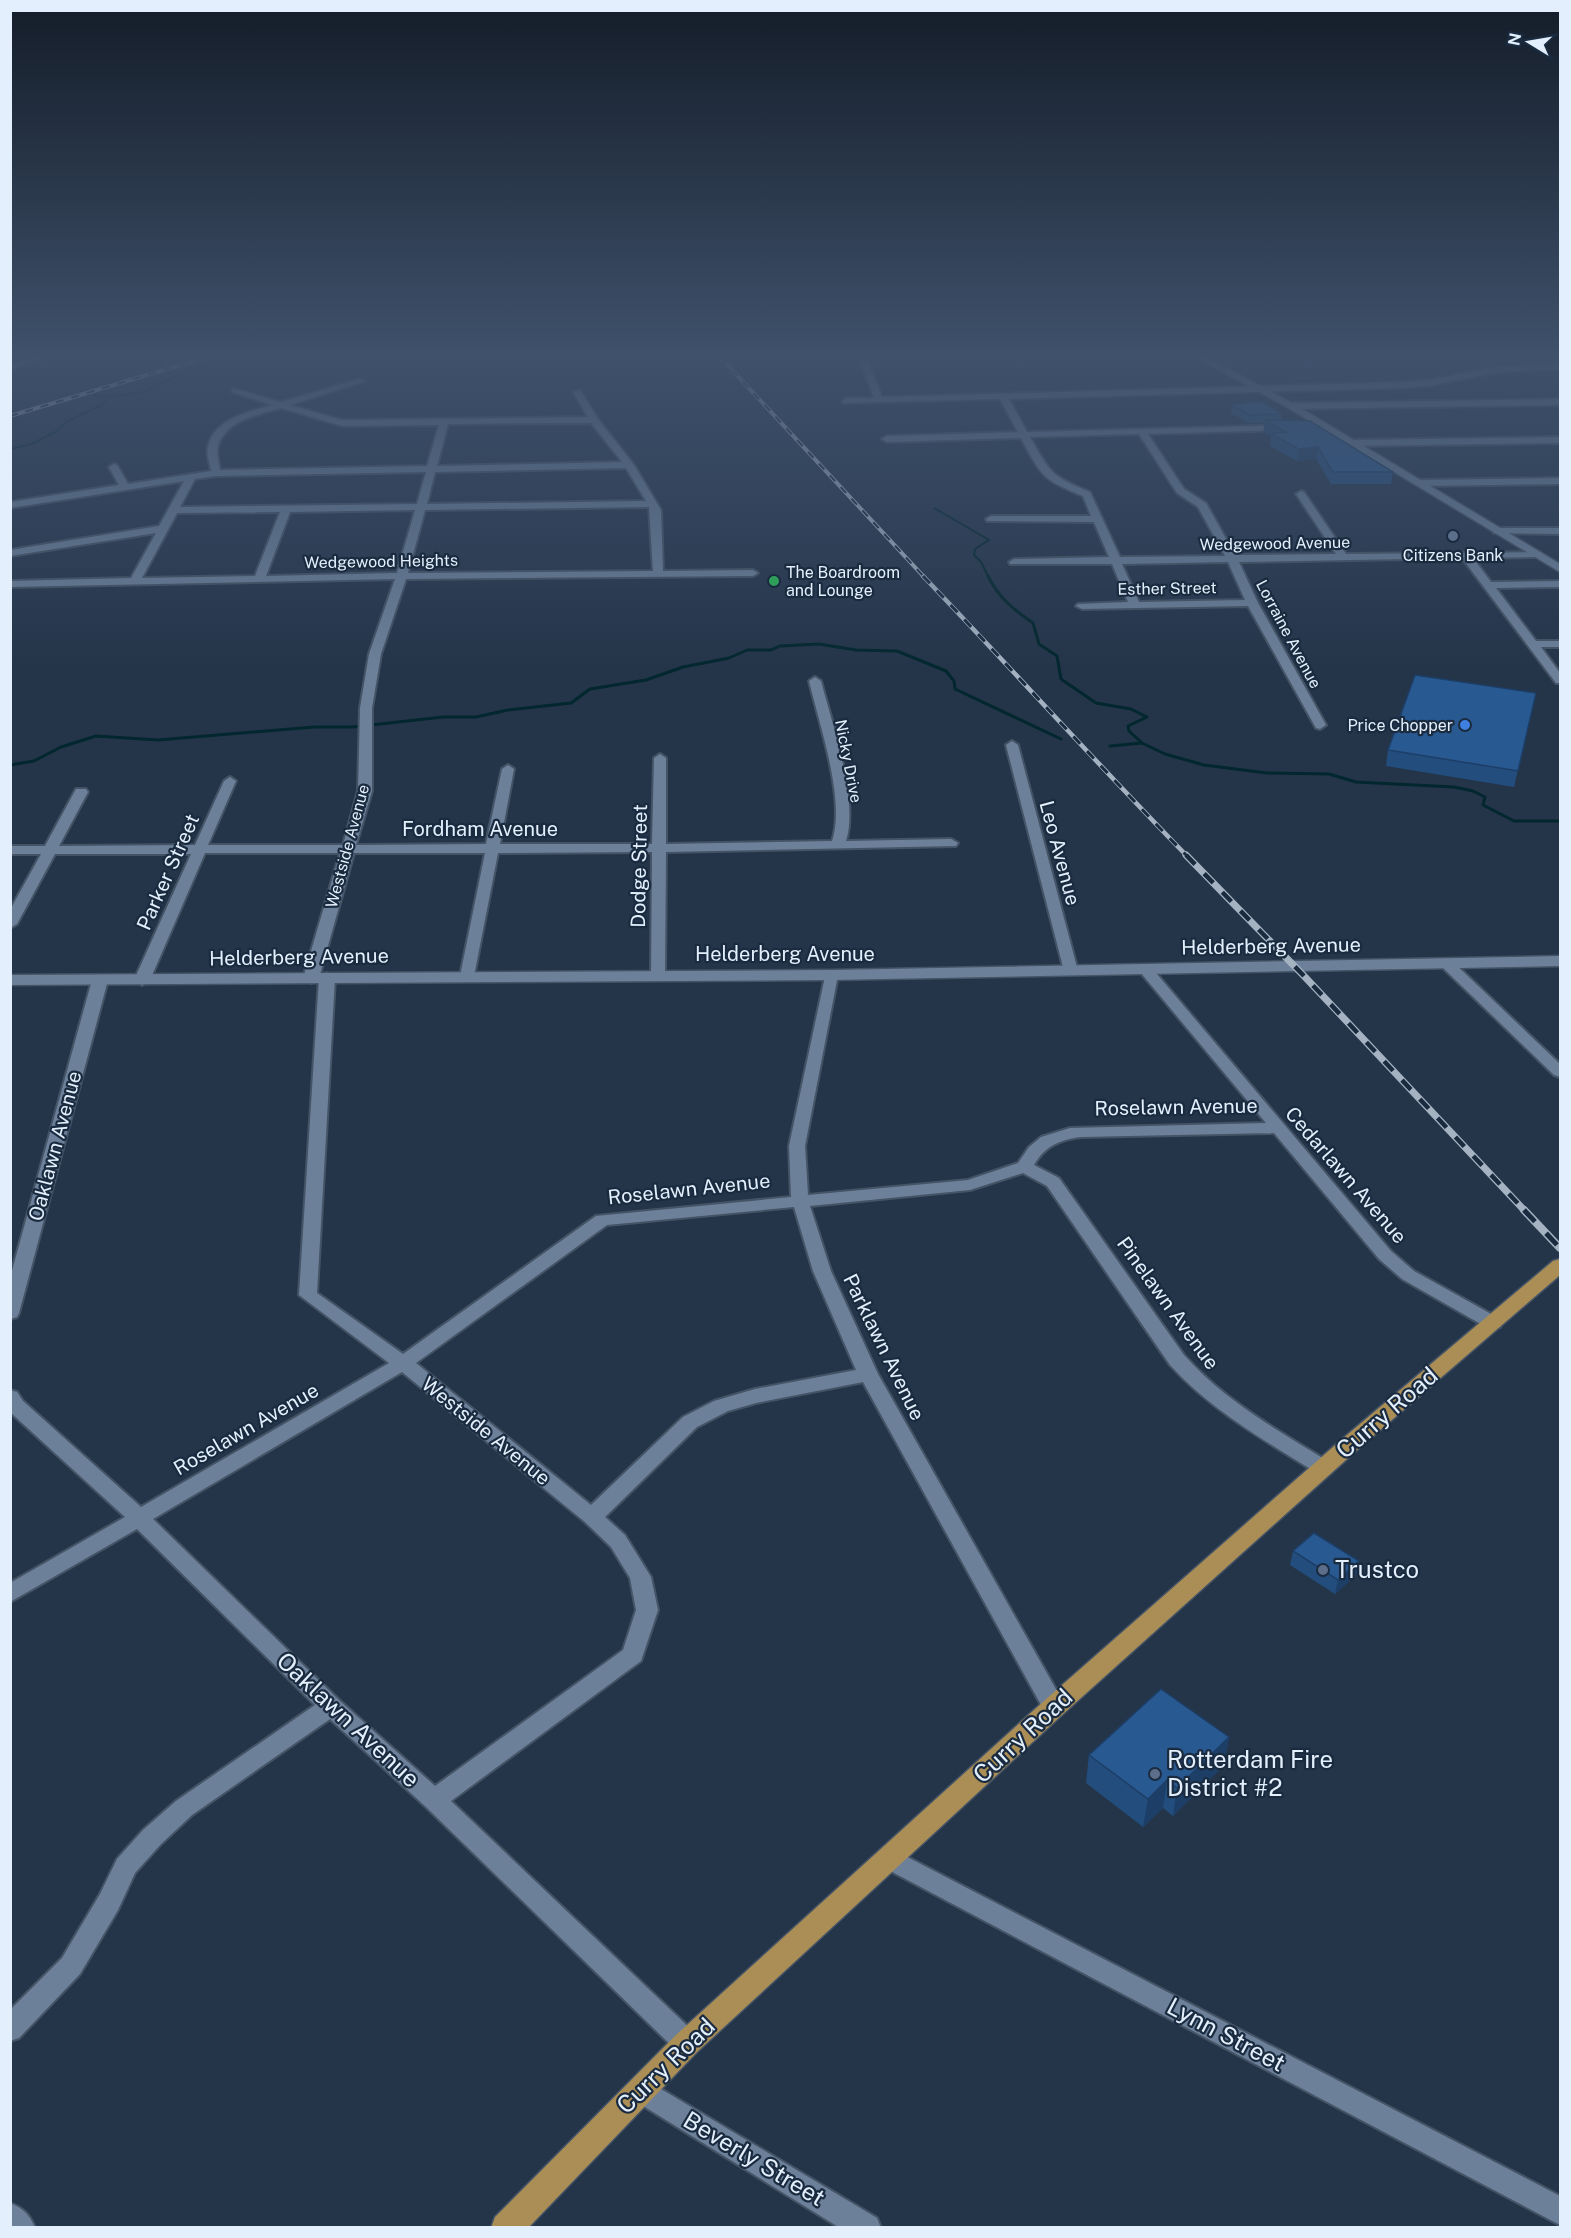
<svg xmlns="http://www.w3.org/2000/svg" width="1571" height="2238" viewBox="0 0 1571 2238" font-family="'Public Sans',sans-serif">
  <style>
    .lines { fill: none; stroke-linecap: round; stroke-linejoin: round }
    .stream-far1 { stroke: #02272e; stroke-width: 2 }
    .stream { stroke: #02272e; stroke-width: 3 }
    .street-casing { stroke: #445365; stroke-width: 4 }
    .secondary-casing { stroke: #445365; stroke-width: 3 }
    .primary-casing { stroke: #445365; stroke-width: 3 }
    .street { fill: #6c8099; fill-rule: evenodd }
    .secondary { fill: #6c8099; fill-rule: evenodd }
    .primary { fill: #aa8e56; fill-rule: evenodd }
    .rail-far3-casing { stroke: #a5b2c2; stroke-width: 4 }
    .rail-far2-casing { stroke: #a5b2c2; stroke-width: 4.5 }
    .rail-far1-casing { stroke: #a5b2c2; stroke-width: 7 }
    .rail-casing { stroke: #a5b2c2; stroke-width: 8 }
    .rail-far3 { stroke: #1a2b40; stroke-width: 2; stroke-dasharray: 8; stroke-linecap: butt }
    .rail-far2 { stroke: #1a2b40; stroke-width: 3; stroke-dasharray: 10; stroke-linecap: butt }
    .rail-far1 { stroke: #1a2b40; stroke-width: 4.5; stroke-dasharray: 13; stroke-linecap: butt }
    .rail { stroke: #1a2b40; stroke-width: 5; stroke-dasharray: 16; stroke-linecap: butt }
    .wall { fill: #234d7d }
    .shaded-wall { fill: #1d3e66 }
    .building { fill: #295991; stroke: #1d3e66; stroke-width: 1.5 }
    .service-dot { fill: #5c6f8a; stroke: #1a2b40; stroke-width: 2 }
    .leisure-dot { fill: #2e9e5b; stroke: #1a2b40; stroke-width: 2 }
    .shop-dot { fill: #3f7fe0; stroke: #1a2b40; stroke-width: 2 }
    .labels { text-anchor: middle; stroke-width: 4.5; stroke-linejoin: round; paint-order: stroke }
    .far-street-label { font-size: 16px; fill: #e3effc; stroke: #1a2b40 }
    .far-poi-label { font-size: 16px; fill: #e3effc; stroke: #1a2b40 }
    .street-label { font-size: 20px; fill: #e3effc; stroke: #1a2b40 }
    .near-street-label { font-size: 24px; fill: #e3effc; stroke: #1a2b40 }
    .near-poi-label { font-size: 24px; fill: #e3effc; stroke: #1a2b40; text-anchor: start }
  </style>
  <rect width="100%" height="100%" fill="#24354a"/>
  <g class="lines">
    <g class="stream-far1">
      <polyline points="94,395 108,397"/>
      <polyline points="10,449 32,444 57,431 66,422 102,405 108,397 142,392 193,369 240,358"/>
      <polyline points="934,508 989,540 975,549 974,555 981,562 989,578"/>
    </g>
    <g class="stream">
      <path d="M 988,576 C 998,597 1014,610 1033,623 L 1039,644 L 1057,656 L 1061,679 L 1096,703 L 1131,709 L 1147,717 L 1128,726 L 1129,731 L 1142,743"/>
      <polyline points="1110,746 1142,743 1165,754 1204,765 1267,773 1329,774 1356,782 1454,787 1473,791 1485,797 1483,805 1514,821 1560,821"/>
      <polyline points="10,765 34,761 61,747 96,736 158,740 314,727 353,727 443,717 476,717 508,710 571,703 590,689 646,680 683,667 729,658 747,650 771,650 780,646 819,644 856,650 897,651 946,671 954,681 955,689 1061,739"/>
    </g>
    <defs>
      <g id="street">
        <path d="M 859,358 L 867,358 L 882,397 L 1401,382 L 1428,380 L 1500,366 L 1560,364 L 1560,369 L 1500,372 L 1428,386 L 1401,388 L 1009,399 L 1027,432 L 1289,425 L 1289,429 L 1286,430 L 1148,434 L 1184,489 L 1206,503 L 1235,555 L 1336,554 L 1296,494 L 1301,491 L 1304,492 L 1346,554 L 1540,552 L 1541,554 L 1536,557 L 1473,558 L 1491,582 L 1560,581 L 1560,587 L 1496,588 L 1536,641 L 1560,641 L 1560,647 L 1541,647 L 1560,673 L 1560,683 L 1556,683 L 1462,558 L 1239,562 L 1258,603 L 1326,725 L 1320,729 L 1316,728 L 1248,606 L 1082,609 L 1076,606 L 1078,604 L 1128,602 L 1112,564 L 1010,564 L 1009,562 L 1014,559 L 1109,557 L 1094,522 L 987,521 L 986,519 L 991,516 L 1091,516 L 1083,496 C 1041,479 1042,476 1021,438 L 887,442 L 882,439 L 887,436 L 1018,432 L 1000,399 L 843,403 L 842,401 L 846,398 L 874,398 ZM 1139,434 L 1177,493 L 1198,507 L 1225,556 L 1120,557 L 1090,492 C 1051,476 1051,474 1030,437 ZM 1228,562 L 1245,600 L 1139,602 L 1122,564 Z"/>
        <path d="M 359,379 L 366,381 L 290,405 L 342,420 L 588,417 L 573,392 L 580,390 L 598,419 L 634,465 L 661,510 L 663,571 L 753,570 L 758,573 L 753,576 L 406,579 L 381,654 L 372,708 L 372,791 L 356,845 L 486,844 L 502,769 L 508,765 L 514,769 L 500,844 L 652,844 L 654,758 L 660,754 L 666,758 L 666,844 L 832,841 C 846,801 819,723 809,681 L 815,677 L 821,681 C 832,723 859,801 846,841 L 951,839 L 958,843 L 956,846 L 666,852 L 665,976 L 658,980 L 651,976 L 652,852 L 498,853 L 474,976 L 467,980 L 460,976 L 485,853 L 354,853 L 319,978 L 311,983 L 303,978 L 340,853 L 205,853 L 150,980 L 142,985 L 134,980 L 191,854 L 55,854 L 17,924 L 10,928 L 10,910 L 41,854 L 10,854 L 10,846 L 45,846 L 76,789 L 86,789 L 88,792 L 59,846 L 195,845 L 224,781 L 230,777 L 236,781 L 208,845 L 343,845 L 358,791 L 360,708 L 369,654 L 395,579 L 10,587 L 10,581 L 131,578 L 156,533 L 10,556 L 10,550 L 159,526 L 184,481 L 10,508 L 10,502 L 119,485 L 109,467 L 114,464 L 117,465 L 128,484 L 211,471 C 210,464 206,454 208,447 C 214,419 248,412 272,405 L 232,392 L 232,388 L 281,402 ZM 281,408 L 342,426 L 439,425 L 427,466 L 220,470 C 219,463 216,453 218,446 C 226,420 258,415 281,408 ZM 591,423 L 622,462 L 437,466 L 448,424 ZM 626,468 L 646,501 L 427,504 L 435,472 ZM 426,472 L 417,504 L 180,507 L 195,479 L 216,476 ZM 649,507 L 653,571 L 408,573 L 425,510 ZM 415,510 L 397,573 L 266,576 L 290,512 ZM 280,512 L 255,576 L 142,578 L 177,513 Z"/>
        <polygon points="1560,399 1560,405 1291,409 1287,406 1291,403"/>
        <polygon points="1560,437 1560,443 1353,446 1348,443 1353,440"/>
        <polygon points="1560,478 1560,484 1419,486 1414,483 1419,480"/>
        <polygon points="1498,528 1560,528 1560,534 1494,533 1493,531"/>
        <polygon points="1012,741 1018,745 1078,971 1076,974 1066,974 1064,971 1006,745"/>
        <polygon points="1446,959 1451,960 1560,1064 1560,1077 1554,1075 1441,966 1439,963 1441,960"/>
        <path d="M 1146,966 L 1151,967 L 1391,1251 L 1414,1271 L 1500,1319 L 1502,1323 L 1500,1327 L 1493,1329 L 1486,1327 L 1402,1279 L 1379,1259 L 1274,1133 L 1081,1137 C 1059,1140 1045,1146 1034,1165 L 1059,1178 L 1184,1355 C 1226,1402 1279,1431 1331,1463 L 1334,1468 L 1331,1473 L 1324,1475 L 1317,1473 C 1264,1440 1212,1411 1170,1365 L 1047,1186 L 1023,1173 L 970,1190 L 810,1206 L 831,1271 L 878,1374 L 1062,1700 L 1065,1707 L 1062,1714 L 1054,1716 L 1046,1714 L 863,1382 L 756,1403 L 728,1411 L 697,1427 L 605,1517 L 625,1535 L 651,1577 L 658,1610 L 641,1661 L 451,1801 L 696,2034 L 700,2043 L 696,2052 L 687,2055 L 678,2052 L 426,1807 L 330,1719 L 192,1815 L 161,1844 L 135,1873 L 118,1910 L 80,1974 L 19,2038 L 10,2041 L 10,2010 L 62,1958 L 100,1894 L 117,1859 L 143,1830 L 176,1801 L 315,1705 L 137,1529 L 10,1602 L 10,1583 L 125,1517 L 10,1412 L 10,1390 L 17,1392 L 23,1401 L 141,1507 L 389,1363 L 299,1295 L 319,978 L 322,975 L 327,973 L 335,978 L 317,1293 L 403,1354 L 596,1216 L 791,1197 L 789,1146 L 826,972 L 836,972 L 838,975 L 805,1146 L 808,1195 L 968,1180 L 1018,1163 L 1029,1147 L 1041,1137 L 1070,1128 L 1266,1123 L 1141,973 L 1139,970 ZM 794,1207 L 813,1271 L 856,1370 L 755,1389 L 714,1401 L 683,1417 L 591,1505 L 416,1363 L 607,1225 ZM 402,1372 L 585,1522 L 611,1547 L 630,1578 L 636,1610 L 623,1650 L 435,1786 L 339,1700 L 153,1519 Z"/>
        <polygon points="100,975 108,980 19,1313 17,1317 10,1319 10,1278 92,980"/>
        <polygon points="890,1848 1560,2196 1560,2225 881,1866 878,1859 881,1852"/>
        <polygon points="641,2077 877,2218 881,2228 840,2228 632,2099 628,2090 632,2081"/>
        <path d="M 10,2203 C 23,2208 30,2215 35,2228 L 10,2228 Z"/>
      </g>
      <g id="secondary">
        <polygon points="31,358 46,358 10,370 10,364"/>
        <polygon points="1197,358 1209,358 1294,404 1560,564 1560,572 1288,408"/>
        <polygon points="1560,956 1560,966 831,980 10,985 10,975 831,970"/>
      </g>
      <polygon id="primary" points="1560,1259 1560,1275 1357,1450 1063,1714 697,2052 528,2228 491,2228 495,2217 677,2034 1045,1700 1341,1440 1553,1261"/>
    </defs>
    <use href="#street" class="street-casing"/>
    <use href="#secondary" class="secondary-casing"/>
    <use href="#primary" class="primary-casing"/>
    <use href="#street" class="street"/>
    <use href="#secondary" class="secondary"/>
    <use href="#primary" class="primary"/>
    <defs>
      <g id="rail-far3">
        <polyline points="721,358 925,578"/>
        <polyline points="10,416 204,358"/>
      </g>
      <path id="rail-far2" d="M 923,576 C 1012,669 1097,764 1187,856"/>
      <polyline id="rail-far1" points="1186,855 1305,977 1525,1211"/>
      <polyline id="rail" points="1524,1210 1560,1248"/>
    </defs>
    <use href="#rail-far3" class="rail-far3-casing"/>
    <use href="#rail-far2" class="rail-far2-casing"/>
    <use href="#rail-far1" class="rail-far1-casing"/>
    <use href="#rail" class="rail-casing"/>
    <use href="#rail-far3" class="rail-far3"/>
    <use href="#rail-far2" class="rail-far2"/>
    <use href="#rail-far1" class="rail-far1"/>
    <use href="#rail" class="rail"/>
  </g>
  <g class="wall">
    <polygon points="1294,358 1341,358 1340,360 1308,365"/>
    <polygon points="1232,405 1282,414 1281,421 1393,472 1391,484 1331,484 1316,459 1297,461 1270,446 1271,436 1263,432 1265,423 1248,423 1231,413"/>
    <polygon points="1536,693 1514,787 1386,766 1388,750"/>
    <polygon points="1293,1551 1356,1575 1335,1594 1290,1565"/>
    <polygon points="1229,1737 1224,1765 1173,1816 1163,1808 1143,1827 1086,1783 1089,1755"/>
  </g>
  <g class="shaded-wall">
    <polygon points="1309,358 1341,358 1340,360 1308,365"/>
    <polygon points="1318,447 1316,459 1297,461 1299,449"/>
    <polygon points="1359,1561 1356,1575 1335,1594 1338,1580"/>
    <polygon points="1229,1737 1224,1765 1173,1816 1177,1788"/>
    <polygon points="1167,1780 1163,1808 1143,1827 1148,1799"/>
  </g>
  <g class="building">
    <polygon points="1261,401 1282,414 1249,415 1232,405"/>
    <polygon points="1265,420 1310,421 1393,472 1333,472 1318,447 1299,449 1271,434 1286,432"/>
    <polygon points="1415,675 1536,693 1518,771 1388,750"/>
    <polygon points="1314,1533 1359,1561 1338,1580 1293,1551"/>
    <polygon points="1161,1689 1229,1737 1177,1788 1167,1780 1148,1799 1089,1755"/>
  </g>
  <linearGradient id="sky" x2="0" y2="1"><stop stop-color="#141d29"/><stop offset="0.53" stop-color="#3f516b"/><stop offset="1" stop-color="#3f516b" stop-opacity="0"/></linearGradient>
  <rect width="1571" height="671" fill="url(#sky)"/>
  <g class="service-dot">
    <circle cx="1453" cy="536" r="6"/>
    <circle cx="1323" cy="1570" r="6"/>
    <circle cx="1155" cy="1774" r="6"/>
  </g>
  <circle class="leisure-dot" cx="774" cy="581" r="6"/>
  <circle class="shop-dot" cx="1465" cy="725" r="6"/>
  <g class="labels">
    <g class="far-street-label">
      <text transform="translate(1275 543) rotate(-1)" y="6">Wedgewood Avenue</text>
      <text transform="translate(381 561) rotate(-1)" y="6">Wedgewood Heights</text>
      <text transform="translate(1167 588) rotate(-1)" y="6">Esther Street</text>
      <text transform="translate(1289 634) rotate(62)" y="6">Lorraine Avenue</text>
      <text transform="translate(849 761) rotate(79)" y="6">Nicky Drive</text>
      <text transform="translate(347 846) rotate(-75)" y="6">Westside Avenue</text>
    </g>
    <g class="far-poi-label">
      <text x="1453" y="561">Citizens Bank</text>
      <text x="786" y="578" text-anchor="start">The Boardroom<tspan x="786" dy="18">and Lounge</tspan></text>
      <text x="1453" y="731" text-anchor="end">Price Chopper</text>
    </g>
    <g class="street-label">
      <text x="480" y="836">Fordham Avenue</text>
      <text transform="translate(1060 853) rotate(75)" y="7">Leo Avenue</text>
      <text transform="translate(639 866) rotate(-89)" y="7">Dodge Street</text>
      <text transform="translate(168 872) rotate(-66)" y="7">Parker Street</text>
      <text transform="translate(1271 946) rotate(-1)" y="7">Helderberg Avenue</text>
      <text x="785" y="961">Helderberg Avenue</text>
      <text transform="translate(299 957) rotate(-1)" y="7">Helderberg Avenue</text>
      <text transform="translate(1176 1107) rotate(-1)" y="7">Roselawn Avenue</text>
      <text transform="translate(55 1146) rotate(-75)" y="7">Oaklawn Avenue</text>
      <text transform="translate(1346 1175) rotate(49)" y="7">Cedarlawn Avenue</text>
      <text transform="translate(689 1189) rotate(-6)" y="7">Roselawn Avenue</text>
      <text transform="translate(1168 1303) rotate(54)" y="7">Pinelawn Avenue</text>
      <text transform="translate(884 1347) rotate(64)" y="7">Parklawn Avenue</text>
      <text transform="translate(246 1429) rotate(-30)" y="7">Roselawn Avenue</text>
      <text transform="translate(486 1431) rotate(39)" y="7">Westside Avenue</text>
    </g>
    <g class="near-street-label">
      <text transform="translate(1387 1413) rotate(-41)" y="8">Curry Road</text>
      <text transform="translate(348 1720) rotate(43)" y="8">Oaklawn Avenue</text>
      <text transform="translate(1023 1736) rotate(-43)" y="8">Curry Road</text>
      <text transform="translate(1226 2035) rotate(28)" y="8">Lynn Street</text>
      <text transform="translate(666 2066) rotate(-44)" y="8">Curry Road</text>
      <text transform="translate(754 2159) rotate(31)" y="8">Beverly Street</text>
    </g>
    <g class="near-poi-label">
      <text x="1335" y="1578">Trustco</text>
      <text x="1167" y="1768">Rotterdam Fire<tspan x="1167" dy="28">District #2</tspan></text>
    </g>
  </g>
  <rect width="1571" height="2238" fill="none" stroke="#e3effc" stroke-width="24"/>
  <g transform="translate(1529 42) rotate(281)" stroke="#1a2b40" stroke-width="4.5" paint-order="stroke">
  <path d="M0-4.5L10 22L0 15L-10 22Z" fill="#e3effc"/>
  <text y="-9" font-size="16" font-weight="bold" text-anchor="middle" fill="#e3effc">N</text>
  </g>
</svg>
